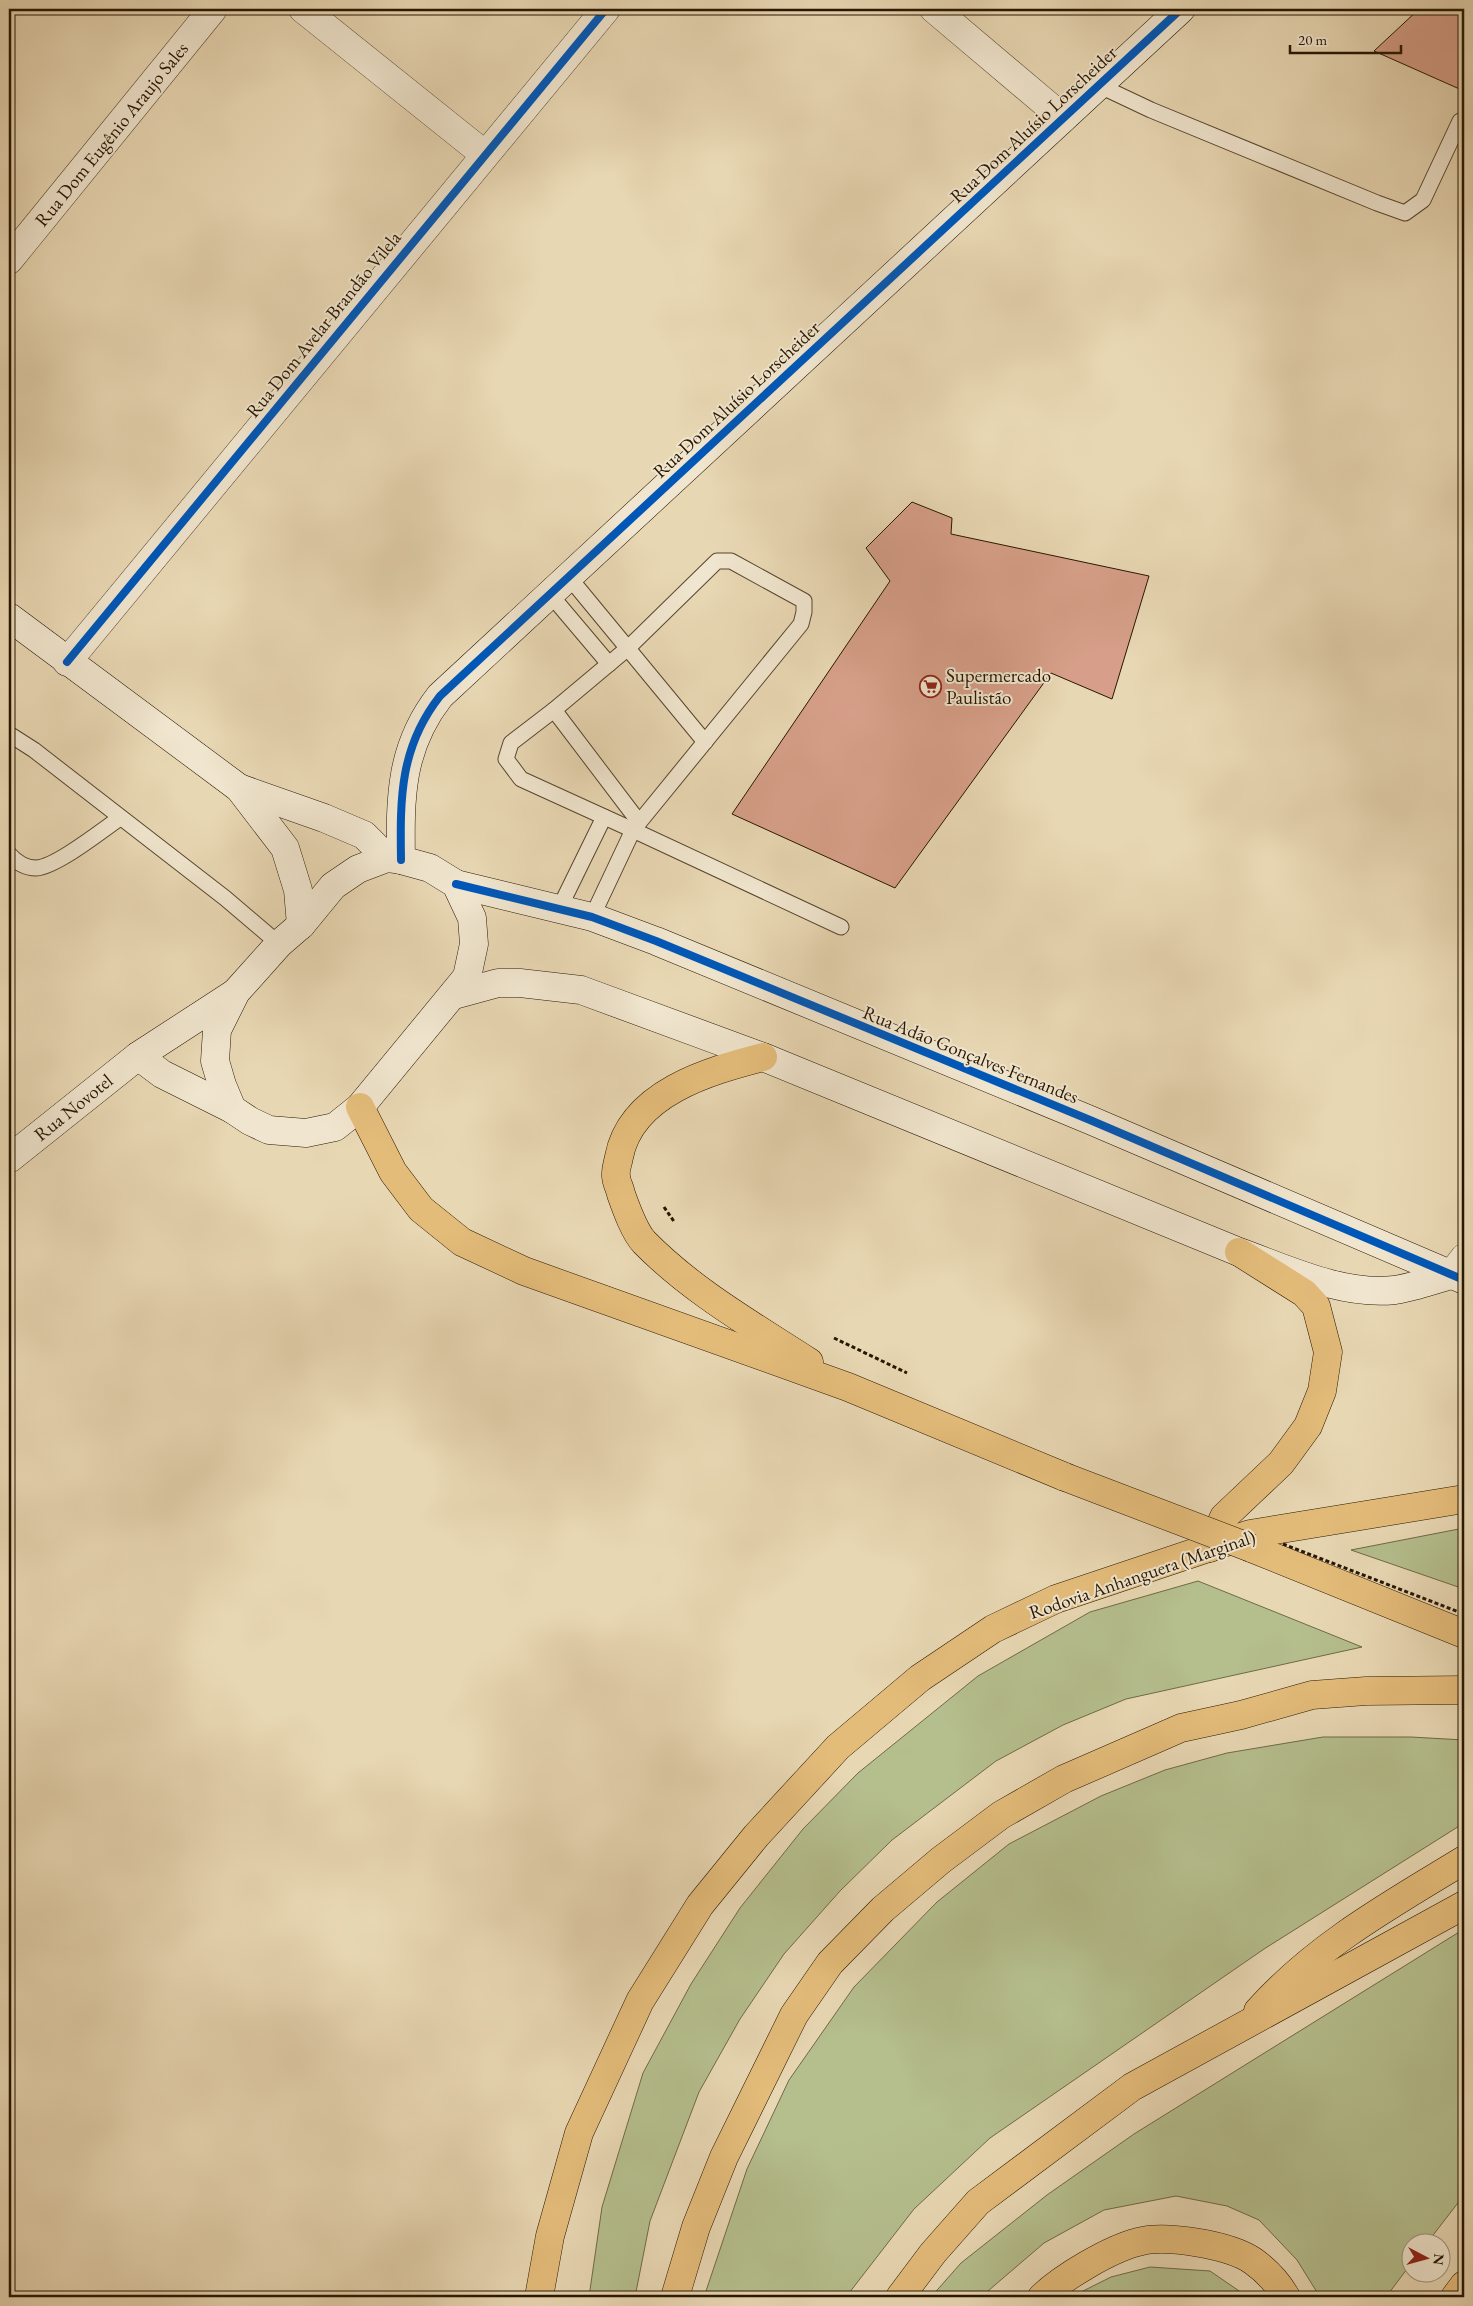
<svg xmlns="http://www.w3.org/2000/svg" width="1473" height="2306" viewBox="0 0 1473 2306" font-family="'EB Garamond',serif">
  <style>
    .green { fill: #b5be8d; stroke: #6e6a46 }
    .building { fill: #d79f89; stroke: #271600 }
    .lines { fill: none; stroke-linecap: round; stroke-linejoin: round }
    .lane-casing { stroke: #57462d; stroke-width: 17 }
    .street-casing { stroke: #57462d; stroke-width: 29 }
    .secondary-casing { stroke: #271600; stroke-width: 29 }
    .highway-casing { stroke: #271600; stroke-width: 29 }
    .path { stroke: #271600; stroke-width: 3; stroke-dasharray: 4 2.5; stroke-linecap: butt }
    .lane { stroke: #f0e5ce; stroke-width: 15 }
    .street { stroke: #f0e5ce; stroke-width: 28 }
    .secondary { stroke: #f0e5ce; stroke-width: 28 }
    .highway { stroke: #e4bc7a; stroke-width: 28 }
    .highway-bridge-casing { stroke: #271600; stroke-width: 29; stroke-linecap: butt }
    .path-bridge { stroke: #271600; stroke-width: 3; stroke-dasharray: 4 2.5; stroke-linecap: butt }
    .highway-bridge { stroke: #e4bc7a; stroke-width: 28 }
    .cycleway-casing { stroke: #f0e5ce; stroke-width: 11 }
    .cycleway { stroke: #0057b8; stroke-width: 8 }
    .labels { text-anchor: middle; stroke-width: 4; stroke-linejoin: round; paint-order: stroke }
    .street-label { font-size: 19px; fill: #271600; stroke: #f0e5ce }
    .poi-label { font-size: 19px; fill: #271600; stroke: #f0e5ce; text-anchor: start }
  </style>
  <rect width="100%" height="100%" fill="#e8d7b3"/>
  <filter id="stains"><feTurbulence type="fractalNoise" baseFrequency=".004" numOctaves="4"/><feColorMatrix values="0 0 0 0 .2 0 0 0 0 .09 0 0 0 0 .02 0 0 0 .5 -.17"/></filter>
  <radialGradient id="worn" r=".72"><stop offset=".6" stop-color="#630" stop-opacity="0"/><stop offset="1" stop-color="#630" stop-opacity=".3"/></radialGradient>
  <g class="green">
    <polygon points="1464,1528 1464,1589 1351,1550"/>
    <polygon points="1198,1581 1362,1647 1126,1699 1063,1725 996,1761 892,1840 840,1891 784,1954 740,2019 699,2092 650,2221 635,2297 589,2297 602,2207 643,2073 691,1984 740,1908 803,1829 858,1773 978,1676 1090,1612"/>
    <polygon points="1323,1737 1411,1737 1464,1740 1464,1823 1264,1949 990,2138 914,2209 846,2297 704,2297 747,2169 789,2080 854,1987 937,1902 1009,1844 1101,1796 1165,1770 1227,1753"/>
    <polygon points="1464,1929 1464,2195 1427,2243 1410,2244 1410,2265 1386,2297 1320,2297 1297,2260 1259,2220 1227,2206 1176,2196 1104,2210 1044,2243 981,2297 931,2297 961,2263 1047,2195 1134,2134"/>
    <polygon points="1150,2267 1210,2271 1248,2297 1071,2297 1111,2277"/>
  </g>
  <g class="building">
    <polygon points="1419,9 1464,9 1464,91 1374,51"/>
    <polygon points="912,502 952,518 951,534 1149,576 1112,699 1051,673 895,888 732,814 890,581 866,548"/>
  </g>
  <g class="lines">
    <defs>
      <g id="lane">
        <polyline points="1098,85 1151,110 1377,203 1405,213 1423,200 1460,121"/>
        <polyline points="568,576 705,742"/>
        <polyline points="549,593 609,664"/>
        <polyline points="554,710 639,822"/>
        <polyline points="9,734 34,750 225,898 279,944"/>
        <path d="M 9,854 C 16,862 24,868 36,868 C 56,867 101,831 120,818"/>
        <polyline points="559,909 604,817"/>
        <polyline points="592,917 633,830 801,624 804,612 804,601 731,561 717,561 628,648 554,710 511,743 506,759 521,779 633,830 841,927"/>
      </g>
      <g id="street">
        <polyline points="303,9 484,154"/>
        <polyline points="934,9 1063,118"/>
        <polyline points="9,260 213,9"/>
        <polyline points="67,662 606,9"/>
        <polyline points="1451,1275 1464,1258"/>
      </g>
      <g id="secondary">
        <polyline points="9,617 239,788 285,848 298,890 301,925"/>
        <polyline points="239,788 324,818 364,835 387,858"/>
        <polygon points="387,858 401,860 430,868 456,884 472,918 474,944 467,977 360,1107 335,1127 306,1133 269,1130 250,1121 232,1109 222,1085 215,1061 217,1030 236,992 279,944 301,925 333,886 358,869"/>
        <path d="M 401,860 C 400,797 400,747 440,696 L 1181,9"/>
        <polyline points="456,884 592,917 656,941 1090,1120 1464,1280"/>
        <path d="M 454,995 L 498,983 L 520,983 L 581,990 L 763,1057 L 1239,1252 C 1287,1269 1342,1296 1395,1290 C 1414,1287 1433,1280 1451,1275"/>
        <polyline points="138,1056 162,1074 232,1109"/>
        <polyline points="9,1159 138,1056 235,993"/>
      </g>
      <g id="highway">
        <path d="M 763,1057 C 709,1071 631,1093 619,1157 C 618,1163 615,1170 616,1176 C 616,1182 620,1188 621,1194 C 626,1208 634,1231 644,1242 C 692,1291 752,1325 809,1362"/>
        <polyline points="360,1107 393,1172 421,1209 462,1242 524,1271 848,1387 1065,1477"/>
        <polyline points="1210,1548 1224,1517 1281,1463 1308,1426 1322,1391 1328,1352 1316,1306 1304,1293 1239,1252"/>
        <polyline points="1251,1548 1464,1634"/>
        <path d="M 1258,2011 C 1316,1946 1390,1905 1464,1860"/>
        <polyline points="539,2297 550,2236 579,2133 640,2001 700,1905 756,1836 838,1747 920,1678 993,1629 1056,1599 1250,1534 1464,1499"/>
        <polyline points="675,2297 696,2227 724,2157 794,2015 830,1963 883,1909 941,1860 1001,1815 1064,1779 1181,1728 1241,1715 1312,1695 1366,1691 1464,1690"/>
        <polyline points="900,2297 933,2253 978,2202 1132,2087 1464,1905"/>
        <path d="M 1042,2297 C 1063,2277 1110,2249 1138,2242 C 1165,2234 1230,2245 1253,2261 C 1267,2271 1278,2283 1286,2297"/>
        <polyline points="1455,2297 1464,2285"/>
      </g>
    </defs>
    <use href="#lane" class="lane-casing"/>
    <use href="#street" class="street-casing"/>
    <use href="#secondary" class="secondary-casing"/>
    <use href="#highway" class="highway-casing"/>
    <g class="path">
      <polyline points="664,1207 675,1223"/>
      <polyline points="834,1338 907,1373"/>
    </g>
    <use href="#lane" class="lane"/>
    <use href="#street" class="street"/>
    <use href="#secondary" class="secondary"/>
    <use href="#highway" class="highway"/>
    <defs>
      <polyline id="highway-bridge" points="1065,1477 1251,1548"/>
    </defs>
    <use href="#highway-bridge" class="highway-bridge-casing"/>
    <polyline class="path-bridge" points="1283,1544 1464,1614"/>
    <use href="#highway-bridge" class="highway-bridge"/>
    <defs>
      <g id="cycleway">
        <polyline points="67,662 606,9"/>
        <path d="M 401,860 C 400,797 400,747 440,696 L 1181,9"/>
        <polyline points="456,884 592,917 656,941 1090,1120 1464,1280"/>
      </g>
    </defs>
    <use href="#cycleway" class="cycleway-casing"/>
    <use href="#cycleway" class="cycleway"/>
  </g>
  <defs>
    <symbol id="supermarket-ring" viewBox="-11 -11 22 22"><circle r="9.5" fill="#f0e5ce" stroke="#8f2418" stroke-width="1.5"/><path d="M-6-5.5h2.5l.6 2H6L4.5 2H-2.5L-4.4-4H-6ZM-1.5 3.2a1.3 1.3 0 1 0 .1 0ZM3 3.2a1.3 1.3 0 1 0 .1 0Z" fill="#8f2418"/></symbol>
  </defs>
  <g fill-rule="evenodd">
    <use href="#supermarket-ring" x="918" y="674" width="25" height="25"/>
  </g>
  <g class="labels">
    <g class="street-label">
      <text transform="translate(1033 124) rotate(-43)" y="7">Rua Dom Aluísio Lorscheider</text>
      <text transform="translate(111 134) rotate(-51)" y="7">Rua Dom Eugênio Araujo Sales</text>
      <text transform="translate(323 324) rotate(-51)" y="7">Rua Dom Avelar Brandão Vilela</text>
      <text transform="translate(736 399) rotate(-43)" y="7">Rua Dom Aluísio Lorscheider</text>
      <text transform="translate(971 1054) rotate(22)" y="7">Rua Adão Gonçalves Fernandes</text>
      <text transform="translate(73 1107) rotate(-39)" y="7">Rua Novotel</text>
      <text transform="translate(1142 1574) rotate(-19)" y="7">Rodovia Anhanguera (Marginal)</text>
    </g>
    <g class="poi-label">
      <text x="946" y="682">Supermercado<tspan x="946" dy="22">Paulistão</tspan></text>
    </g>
  </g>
  <rect width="1473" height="2306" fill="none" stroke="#e8d7b3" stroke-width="30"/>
  <rect x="10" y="10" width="1453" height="2286" fill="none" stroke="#271600" stroke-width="2.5"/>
  <rect x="15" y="15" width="1443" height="2276" fill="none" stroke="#271600"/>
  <g transform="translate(1426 2258) rotate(96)"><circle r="24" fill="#f0e5ce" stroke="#a0927c"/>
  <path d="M0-4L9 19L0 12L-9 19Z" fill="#8f2418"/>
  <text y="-8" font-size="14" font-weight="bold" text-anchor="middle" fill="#271600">N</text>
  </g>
  <path d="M1290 45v8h111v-8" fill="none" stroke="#271600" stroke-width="2.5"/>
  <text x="1298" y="45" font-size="15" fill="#271600" stroke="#f0e5ce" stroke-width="4" paint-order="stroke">20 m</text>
  <rect width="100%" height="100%" filter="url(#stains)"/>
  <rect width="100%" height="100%" fill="url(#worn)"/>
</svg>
